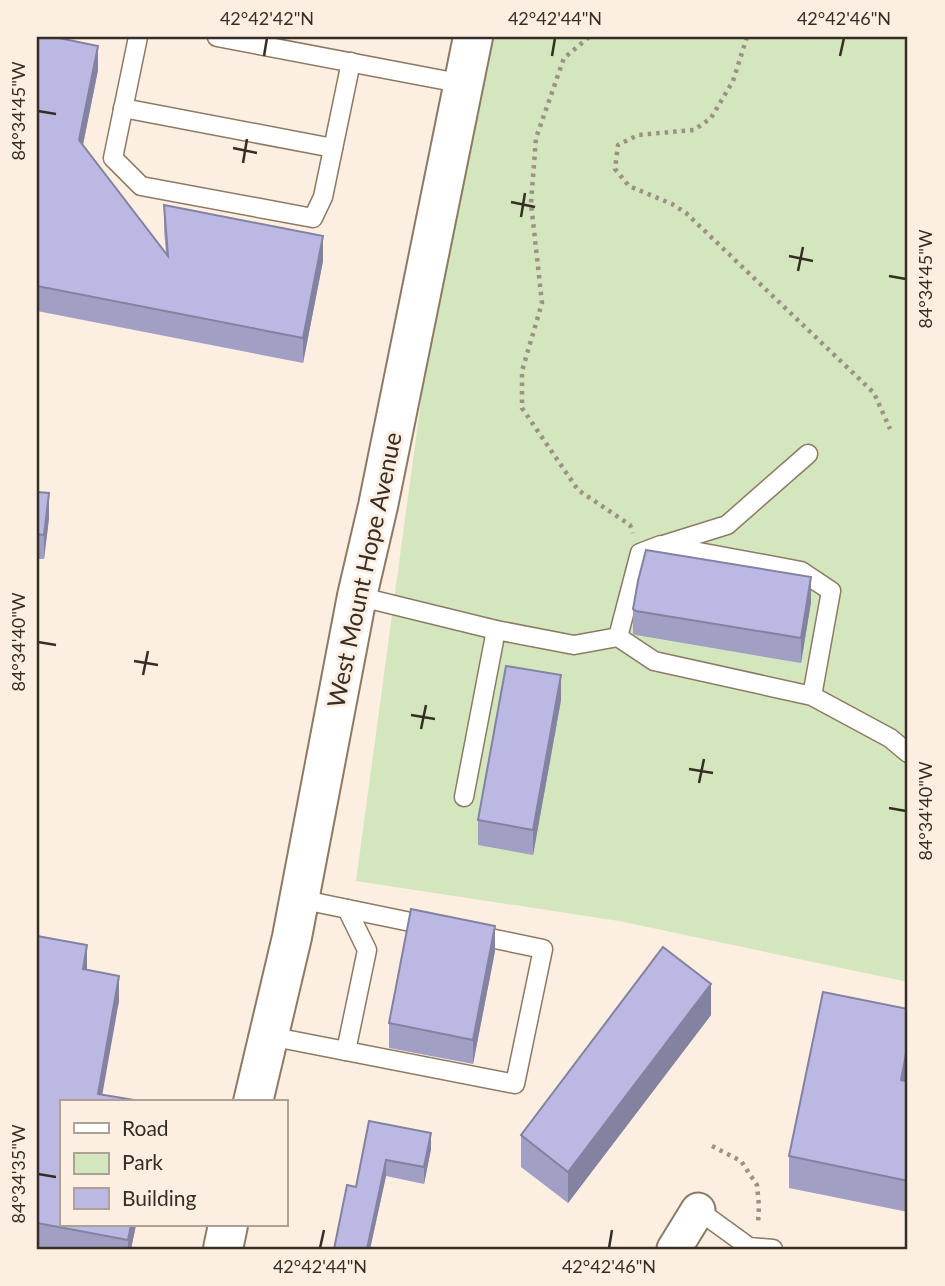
<svg xmlns="http://www.w3.org/2000/svg" width="945" height="1286" viewBox="0 0 945 1286" font-family="Lato,sans-serif">
  <style>
    .green { fill: #d4e6bd }
    .lines { fill: none; stroke-linecap: round; stroke-linejoin: round }
    .service-casing { stroke: #8e7a64; stroke-width: 21 }
    .minor-casing { stroke: #8e7a64; stroke-width: 37 }
    .tertiary-casing { stroke: #8e7a64; stroke-width: 42 }
    .path { stroke: #9c9185; stroke-width: 4.5; stroke-dasharray: 3.5 5; stroke-linecap: butt }
    .service { stroke: #fff; stroke-width: 18 }
    .minor { stroke: #fff; stroke-width: 33 }
    .tertiary { stroke: #fff; stroke-width: 38 }
    .wall { fill: #a19fc4 }
    .shaded-wall { fill: #8382a0 }
    .building { fill: #bbb9e4; stroke: #8382a0; stroke-width: 2 }
    .ticks { fill: none; stroke: #362d24; stroke-width: 2.5 }
    .labels { text-anchor: middle; stroke-width: 6; stroke-linejoin: round; paint-order: stroke }
    .street-label { font-size: 24px; fill: #362d24; stroke: #fceee0 }
    .neatline { fill: none; stroke: #362d24; stroke-width: 2.5 }
    .ticks-label { font-size: 18px; text-anchor: middle; fill: #362d24 }
  </style>
  <rect width="100%" height="100%" fill="#fceee0"/>
  <polygon class="green" points="473,37 908,37 908,982 619,921 356,881 464,84"/>
  <g class="lines">
    <defs>
      <g id="service">
        <polyline points="138,37 113,158 141,186 313,218 323,197 351,62"/>
        <polyline points="217,37 464,84"/>
        <polyline points="123,108 333,148"/>
        <polyline points="666,544 727,525 808,454"/>
        <polyline points="357,596 496,630 574,645 618,637"/>
        <polyline points="812,696 831,591 801,571 661,545 640,553 618,637 654,661 812,696 890,738 908,753"/>
        <polyline points="464,797 496,630"/>
        <polyline points="299,899 430,926"/>
        <polyline points="269,1036 515,1084 543,949 471,934"/>
        <polyline points="346,1051 367,950 347,909"/>
        <polyline points="698,1210 749,1247 773,1249"/>
      </g>
      <polyline id="minor" points="674,1249 698,1210"/>
      <g id="tertiary">
        <polyline points="253,1102 292,937 357,596 378,506 473,37"/>
        <polyline points="223,1249 228,1225"/>
      </g>
    </defs>
    <use href="#service" class="service-casing"/>
    <use href="#minor" class="minor-casing"/>
    <use href="#tertiary" class="tertiary-casing"/>
    <g class="path">
      <polyline points="589,37 564,58 536,138 531,203 542,303 522,371 522,408 578,490 630,525 633,533"/>
      <polyline points="747,37 733,81 711,118 694,130 638,135 618,145 615,169 629,186 672,204 686,213 874,393 890,429"/>
      <polyline points="712,1146 741,1161 757,1185 759,1206 758,1224"/>
    </g>
    <use href="#service" class="service"/>
    <use href="#minor" class="minor"/>
    <use href="#tertiary" class="tertiary"/>
  </g>
  <g class="wall">
    <polygon points="37,37 98,70 83,145 166,254 164,230 164,205 323,261 303,363 37,311"/>
    <polygon points="37,492 49,518 44,559 37,559"/>
    <polygon points="811,602 801,663 636,635 633,634 633,609"/>
    <polygon points="561,700 533,855 478,845 478,820"/>
    <polygon points="37,936 87,970 119,1001 61,1225 136,1225 131,1249 37,1249"/>
    <polygon points="495,951 473,1064 389,1048 389,1023"/>
    <polygon points="908,1009 908,1075 907,1081 908,1082 908,1212 789,1188 789,1156"/>
    <polygon points="711,1015 568,1203 521,1167 521,1135"/>
    <polygon points="369,1121 431,1149 424,1184 386,1176 370,1249 334,1249 356,1187"/>
  </g>
  <g class="shaded-wall">
    <polygon points="98,46 98,70 79,164 79,140"/>
    <polygon points="323,236 323,261 303,363 303,338"/>
    <polygon points="49,493 49,518 44,559 44,535"/>
    <polygon points="811,577 811,602 801,663 801,638"/>
    <polygon points="561,675 561,700 533,855 533,830"/>
    <polygon points="495,926 495,951 473,1064 473,1040"/>
    <polygon points="87,945 87,971 83,969"/>
    <polygon points="119,976 119,1001 101,1102 98,1094"/>
    <polygon points="711,984 711,1015 568,1203 568,1172"/>
    <polygon points="908,1043 908,1075 901,1111 901,1080"/>
    <polygon points="431,1133 431,1149 424,1184 424,1167"/>
    <polygon points="386,1160 386,1176 370,1249 367,1249"/>
    <polygon points="131,1225 136,1225 131,1249 128,1249 128,1240"/>
  </g>
  <g class="building">
    <polygon points="37,37 54,37 98,46 79,140 168,256 164,205 323,236 303,338 37,286"/>
    <polygon points="37,492 49,493 44,535 37,534"/>
    <polygon points="646,550 811,577 801,638 636,611 633,609 638,581"/>
    <polygon points="506,666 561,675 533,830 478,820"/>
    <polygon points="411,909 495,926 473,1040 389,1023"/>
    <polygon points="37,936 87,945 83,969 119,976 98,1094 146,1102 61,1102 61,1225 131,1225 128,1240 37,1223"/>
    <polygon points="663,947 711,984 568,1172 521,1135"/>
    <polygon points="823,992 908,1009 908,1043 901,1080 908,1082 908,1181 789,1156"/>
    <polygon points="369,1121 431,1133 424,1167 386,1160 367,1249 334,1249 347,1185 356,1187"/>
  </g>
  <path class="ticks" d="M 264,56 L 267,38M 552,56 L 555,38M 840,56 L 844,38M 38,111 L 56,114M 233,148 L 257,153M 243,163 L 247,139M 511,202 L 535,207M 521,217 L 525,193M 789,256 L 813,261M 798,271 L 803,247M 889,276 L 906,279M 38,642 L 56,645M 134,661 L 158,665M 143,675 L 148,651M 411,715 L 435,719M 421,729 L 426,705M 689,769 L 713,773M 699,783 L 704,759M 889,808 L 906,811M 38,1174 L 56,1177M 320,1248 L 324,1230M 609,1248 L 612,1230"/>
  <g class="labels">
    <g class="street-label">
      <text transform="translate(365 570) rotate(-78)" y="8">West Mount Hope Avenue</text>
    </g>
  </g>
  <rect width="945" height="1286" fill="none" stroke="#fceee0" stroke-width="77"/>
  <rect x="60" y="1100" width="228" height="126" fill="#fceee0" stroke="#ada195" stroke-width="2"/>
  <rect x="74" y="1123" width="35" height="10" fill="#ffffff" stroke="#ada195" stroke-width="2"/>
  <text x="122" y="1136" font-size="21" fill="#362d24">Road</text>
  <rect x="74" y="1153" width="35" height="21" fill="#d4e6bd" stroke="#ada195" stroke-width="2"/>
  <text x="122" y="1170" font-size="21" fill="#362d24">Park</text>
  <rect x="74" y="1188" width="35" height="21" fill="#bbb9e4" stroke="#ada195" stroke-width="2"/>
  <text x="122" y="1206" font-size="21" fill="#362d24">Building</text>
  <rect x="38" y="38" width="868" height="1210" class="neatline"/>
  <g class="ticks-label">
    <text x="267" y="25">42°42'42"N</text>
    <text x="555" y="25">42°42'44"N</text>
    <text x="844" y="25">42°42'46"N</text>
    <text transform="translate(19 111) rotate(-90)" y="6">84°34'45"W</text>
    <text transform="translate(926 279) rotate(-90)" y="6">84°34'45"W</text>
    <text transform="translate(19 642) rotate(-90)" y="6">84°34'40"W</text>
    <text transform="translate(926 811) rotate(-90)" y="6">84°34'40"W</text>
    <text transform="translate(19 1174) rotate(-90)" y="6">84°34'35"W</text>
    <text x="320" y="1273">42°42'44"N</text>
    <text x="609" y="1273">42°42'46"N</text>
  </g>
</svg>
